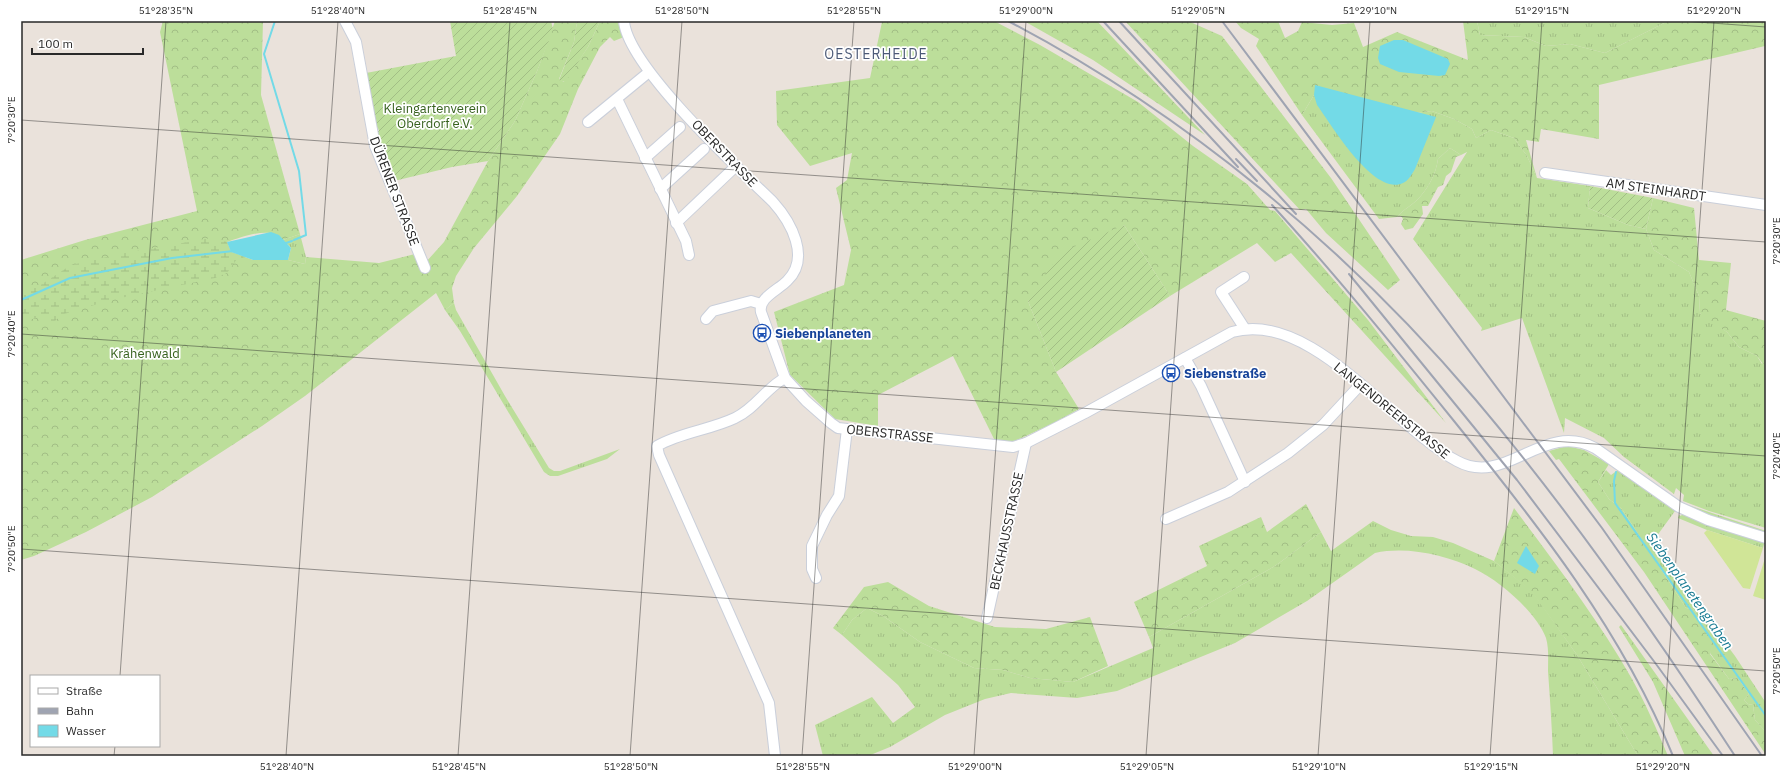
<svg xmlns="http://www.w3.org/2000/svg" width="1787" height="777" viewBox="0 0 1787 777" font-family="'IBM Plex Sans',sans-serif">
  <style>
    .grass { fill: url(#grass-tufts) }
    .forest { fill: url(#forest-crowns) }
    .wetland { fill: url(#wetland-marsh) }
    .garden { fill: url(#garden-furrows) }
    .pitch { fill: #d0e597 }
    .water { fill: #73dae7 }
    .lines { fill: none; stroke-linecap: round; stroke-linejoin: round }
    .stream { stroke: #73dae7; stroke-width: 2 }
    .minor-casing { stroke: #cacfda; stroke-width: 12 }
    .minor { stroke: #fff; stroke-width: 10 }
    .rail { stroke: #9fa4b2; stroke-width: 2 }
    .ticks { fill: none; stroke: #292929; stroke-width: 1; stroke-opacity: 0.45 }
    .labels { text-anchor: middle; stroke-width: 3.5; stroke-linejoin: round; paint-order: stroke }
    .park-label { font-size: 13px; fill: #36611d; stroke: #fff }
    .street-label { font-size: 13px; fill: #292929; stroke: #fff }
    .transit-label { font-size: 13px; font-weight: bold; fill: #164399; stroke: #fff; text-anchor: start }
    .neighbourhood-label { font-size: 14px; letter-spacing: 1px; fill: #4c5a77; stroke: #fff }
    .water-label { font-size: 14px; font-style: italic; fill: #157991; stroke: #fff }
    .neatline { fill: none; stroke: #292929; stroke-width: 1.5 }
    .ticks-label { font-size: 10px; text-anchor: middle; fill: #292929 }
  </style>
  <defs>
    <pattern id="grass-tufts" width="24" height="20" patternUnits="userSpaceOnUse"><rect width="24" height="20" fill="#bcde9a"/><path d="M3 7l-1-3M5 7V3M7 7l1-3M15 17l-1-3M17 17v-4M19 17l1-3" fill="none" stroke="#a2be85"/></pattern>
    <pattern id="forest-crowns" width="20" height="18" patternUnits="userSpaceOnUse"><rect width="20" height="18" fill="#bcde9a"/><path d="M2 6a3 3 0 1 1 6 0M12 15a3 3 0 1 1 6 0" fill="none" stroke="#a2be85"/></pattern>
    <pattern id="wetland-marsh" width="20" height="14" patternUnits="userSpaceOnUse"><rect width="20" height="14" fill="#bcde9a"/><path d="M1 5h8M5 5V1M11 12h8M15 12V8" fill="none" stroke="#a2be85"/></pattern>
    <pattern id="garden-furrows" width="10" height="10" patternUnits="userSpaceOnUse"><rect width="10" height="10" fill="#bcde9a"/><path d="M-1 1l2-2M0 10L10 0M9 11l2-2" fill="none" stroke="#a2be85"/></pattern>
  </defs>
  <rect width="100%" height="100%" fill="#eae2db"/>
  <g class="grass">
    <polygon points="1477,21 1668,21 1605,53 1570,44 1546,46 1524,37 1480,35"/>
    <path d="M 1314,95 L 1396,115 L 1432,111 L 1454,119 L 1472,129 L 1476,138 L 1491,130 L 1514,138 L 1527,156 L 1537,178 L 1590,186 L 1588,208 L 1628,225 L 1646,229 L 1654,250 L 1689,272 L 1699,296 L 1700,313 L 1727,332 L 1739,347 L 1757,356 L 1762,364 L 1766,360 L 1766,528 L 1709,511 L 1683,501 L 1684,495 L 1676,488 L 1674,494 L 1624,457 L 1604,438 L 1565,418 L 1564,433 L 1522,318 L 1481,331 L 1482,328 L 1413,239 L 1467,152 L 1461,155 L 1450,148 L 1438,159 C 1436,174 1428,189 1417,200 C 1410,207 1405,208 1397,217 L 1379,219 L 1302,115 Z"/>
    <polygon points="300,234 306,257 305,264 288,260 291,248 283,240"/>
    <polygon points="454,303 456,310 505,396 549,468 554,471 560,471 620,449 607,459 558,476 550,476 544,472 460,331 445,310"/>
    <polygon points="1606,470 1611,475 1618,470 1675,511 1651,544 1735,656 1766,703 1766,732 1755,720 1753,705 1748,704 1744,700 1749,694 1738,678 1729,679 1710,653 1714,640 1693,609 1686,608 1622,509 1609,499 1598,482"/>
    <polygon points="1685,504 1766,531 1766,535 1713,517"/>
    <polygon points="1682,514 1766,542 1766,544 1764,544 1763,548 1707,530 1678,518 1679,515 1681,516"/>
    <path d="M 1373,521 L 1391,530 L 1411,536 L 1433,537 L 1453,543 L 1494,561 L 1532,591 L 1577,655 L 1638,756 L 1553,756 C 1552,728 1550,700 1548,671 C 1548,661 1549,648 1546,638 C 1536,612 1500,581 1475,569 C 1446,555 1407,546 1375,553 L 1307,601 L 1235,643 L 1117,691 L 1077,698 L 1011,693 L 985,699 L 945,715 L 890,747 L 868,756 L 823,756 L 815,725 L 872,697 L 893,723 L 915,707 L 898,685 L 842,635 L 852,620 L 867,608 L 883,616 L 920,642 L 974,668 L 1003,670 L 1030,678 L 1073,682 L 1153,648 L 1149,637 L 1275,566 L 1321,532 L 1331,551 Z"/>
  </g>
  <g class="forest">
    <path d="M 163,21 L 263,21 L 261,95 L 300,234 L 283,240 C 272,225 242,237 227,242 L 231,252 L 253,260 L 288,260 L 305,264 L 306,257 L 379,263 L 415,254 L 426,262 L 444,242 L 488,161 L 515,121 L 538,69 L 555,21 L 577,21 L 574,42 L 559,79 L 564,82 L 588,47 L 600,21 L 617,21 L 624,37 L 614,41 L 610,37 L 600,47 L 578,89 L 560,134 L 517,196 L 474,248 L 456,276 L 452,288 L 454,303 L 445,310 L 436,293 L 305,396 L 262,426 L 152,497 L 86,532 L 34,556 L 21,560 L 21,260 L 85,240 L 197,211 L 160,32 Z"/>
    <polygon points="885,21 994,21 1040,45 1138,102 1193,146 1247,184 1270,210 1275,211 1368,320 1446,423 1291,253 1275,262 1257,243 1170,296 1124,225 1028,301 1056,372 1079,409 1054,423 1015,441 995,441 953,356 878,395 878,426 835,419 790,375 774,312 844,285 851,250 836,188 847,180 852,153 810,166 777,125 776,91 870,78 882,22"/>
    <polygon points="1024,21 1097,21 1205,135 1093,60"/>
    <polygon points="1125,21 1188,21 1222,36 1331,178 1400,280 1388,290 1326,233 1306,209 1300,210"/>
    <polygon points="1235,21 1278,21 1285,38 1298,31 1302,22 1332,25 1354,23 1363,47 1397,32 1468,60 1463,21 1477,21 1480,35 1524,37 1546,46 1570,44 1605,53 1668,21 1765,21 1765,46 1599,85 1599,139 1541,129 1539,142 1526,140 1537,178 1527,156 1514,138 1491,130 1476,138 1472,129 1454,119 1432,111 1396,115 1314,95 1302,115 1256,46 1259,39 1241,28"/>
    <path d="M 1450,148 L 1461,155 L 1456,157 L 1451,172 L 1446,176 L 1443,185 L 1438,187 L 1428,206 L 1422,206 L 1423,214 L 1413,228 L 1405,230 L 1401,224 L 1403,219 L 1401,216 L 1397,217 C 1405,208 1410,207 1417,200 C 1428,189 1436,174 1438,159 Z"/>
    <polygon points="1653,198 1694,208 1699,260 1731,263 1726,310 1766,321 1766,360 1763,364 1757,356 1739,347 1727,332 1706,319 1700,313 1699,296 1689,272 1654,250 1646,229"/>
    <polygon points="1567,446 1584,450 1609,464 1598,482 1609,499 1622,509 1686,608 1693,609 1715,640 1710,654 1729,679 1738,678 1749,694 1744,700 1748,704 1753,705 1755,720 1766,732 1766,755 1644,572 1559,459 1556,460 1549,451"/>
    <polygon points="1306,504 1321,532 1275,566 1149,637 1134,602 1207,566 1199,546 1261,517 1267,532"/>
    <path d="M 1514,508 C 1555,563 1598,619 1632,679 C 1646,704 1657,730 1668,756 L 1638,756 L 1577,655 L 1532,592 L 1494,561 Z"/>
    <polygon points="888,582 929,606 995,627 1046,629 1090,617 1108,666 1073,682 1030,678 1003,670 974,668 920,642 883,616 867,608 852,620 842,635 833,628 864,587"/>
    <polygon points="1621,625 1714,756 1685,756 1653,682 1619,627"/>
  </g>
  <polygon class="wetland" points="211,238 227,242 231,252 246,257 237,259 227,273 215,278 111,300 61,315 54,322 40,317 21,322 21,287 39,286 71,265 125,253"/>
  <g class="garden">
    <polygon points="450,21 551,21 553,29 538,69 515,121 488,161 452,167 394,181 381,151 376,131 379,131 378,128 376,127 366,73 456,56"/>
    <polygon points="577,21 600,21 588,47 565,82 559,80 574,42"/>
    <polygon points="1590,186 1653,198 1646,229 1628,225 1588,208"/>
    <polygon points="1124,225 1170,296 1056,372 1028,301 1060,253"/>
  </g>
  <g class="pitch">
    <polygon points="1707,530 1763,548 1750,589 1743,588 1704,533"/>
    <polygon points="1766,555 1766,600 1753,596"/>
  </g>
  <g class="water">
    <polygon points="1394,40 1403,40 1448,59 1450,64 1445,75 1439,76 1399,72 1380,64 1378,58 1380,46"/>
    <path d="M 1315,85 L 1436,117 L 1415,169 C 1412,174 1408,181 1403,183 C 1374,197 1331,124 1317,105 L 1314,95 Z"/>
    <polygon points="271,232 279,235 291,248 288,260 253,260 231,252 227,242"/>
    <polygon points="1526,546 1539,566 1535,574 1517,563"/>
  </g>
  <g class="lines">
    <g class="stream">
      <polyline points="275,21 264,54 299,171 306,235 294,240"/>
      <polyline points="283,244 292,241"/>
      <polyline points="21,300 70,278 172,258 233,251"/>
      <polyline points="1616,472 1614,481 1615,503 1766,716"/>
    </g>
    <defs>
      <g id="minor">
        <polyline points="345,21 356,42 375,146 425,268"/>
        <path d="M 624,21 C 627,66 739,169 773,202 C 791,222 811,258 787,281 C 778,290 758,298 761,312 L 785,378 L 806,401 L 831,423 L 838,428 L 1013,447 L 1026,443 L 1085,413 L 1232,332 C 1311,309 1393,427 1457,461 C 1506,488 1543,420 1595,448 L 1679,507 L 1708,520 L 1766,538"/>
        <polyline points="617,99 686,241 689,255"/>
        <polyline points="588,122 649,72"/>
        <polyline points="645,158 680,127"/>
        <polyline points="1545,173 1766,205"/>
        <polyline points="660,189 704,149"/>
        <polyline points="676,223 736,166"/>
        <polyline points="1244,277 1221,292 1245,329"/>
        <polyline points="706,319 713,311 751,301 761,304"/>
        <polyline points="1185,358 1201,386 1245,482"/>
        <polyline points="1166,519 1228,492 1288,453 1323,425 1360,385"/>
        <polyline points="816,578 812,569 812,546 827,515 839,496 847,429"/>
        <polyline points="987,618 1026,443"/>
        <path d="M 775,756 L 769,703 L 659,455 L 657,446 C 681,432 710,430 735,418 C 755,409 767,387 785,378"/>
      </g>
    </defs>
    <use href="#minor" class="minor-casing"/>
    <use href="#minor" class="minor"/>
    <g class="rail">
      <path d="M 1008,21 C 1184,113 1347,248 1475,399 C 1570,511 1655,633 1735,756"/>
      <polyline points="1103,21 1238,167"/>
      <polyline points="1119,21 1296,214"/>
      <polyline points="1222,21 1602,528 1762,756"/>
      <polyline points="1236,159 1257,181"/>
      <path d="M 1272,205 C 1336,275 1395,348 1454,421 C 1538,525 1622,631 1673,756"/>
      <polyline points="1349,274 1517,480 1656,664 1723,756"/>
    </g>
  </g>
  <path class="ticks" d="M 1684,21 L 1766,27M 21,120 L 1766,242M 21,334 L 1766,456M 21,549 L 1766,671M 120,676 L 166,21M 114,756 L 115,746M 286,756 L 338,21M 458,756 L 510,21M 630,756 L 682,21M 802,756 L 854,21M 974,756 L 1026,21M 1146,756 L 1198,21M 1318,756 L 1370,21M 1490,756 L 1542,21M 1662,756 L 1714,21"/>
  <defs>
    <symbol id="bus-ring" viewBox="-11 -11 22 22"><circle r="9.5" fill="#fff" stroke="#1a4fb4" stroke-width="1.5"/><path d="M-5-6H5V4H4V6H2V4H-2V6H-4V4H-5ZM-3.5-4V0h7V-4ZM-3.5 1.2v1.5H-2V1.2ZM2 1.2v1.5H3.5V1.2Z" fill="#1a4fb4"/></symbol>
  </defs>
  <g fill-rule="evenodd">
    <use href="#bus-ring" x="752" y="323" width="20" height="20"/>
    <use href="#bus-ring" x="1161" y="363" width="20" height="20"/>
  </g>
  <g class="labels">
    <g class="park-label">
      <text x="435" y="113">Kleingartenverein<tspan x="435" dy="15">Oberdorf e.V.</tspan></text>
      <text x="145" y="358">Krähenwald</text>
    </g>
    <g class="street-label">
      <text transform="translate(725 153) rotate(46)" y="5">OBERSTRASSE</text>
      <text transform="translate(1656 189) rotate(8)" y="5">AM STEINHARDT</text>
      <text transform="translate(395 191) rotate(69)" y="5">DÜRENER STRASSE</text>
      <text transform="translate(1392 410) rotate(39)" y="5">LANGENDREERSTRASSE</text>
      <text transform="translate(890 433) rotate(6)" y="5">OBERSTRASSE</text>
      <text transform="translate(1006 531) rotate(-78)" y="5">BECKHAUSSTRASSE</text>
    </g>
    <g class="transit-label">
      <text x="775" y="338">Siebenplaneten</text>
      <text x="1184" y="378">Siebenstraße</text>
    </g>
    <g class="neighbourhood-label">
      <text x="876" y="59">OESTERHEIDE</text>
    </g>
    <g class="water-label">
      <text transform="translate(1690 591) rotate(55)" y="5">Siebenplanetengraben</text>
    </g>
  </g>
  <rect width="1787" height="777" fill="none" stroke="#ffffff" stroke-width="44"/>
  <rect x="30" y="675" width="130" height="72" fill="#ffffff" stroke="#a9a9a9"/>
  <rect x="38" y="688" width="20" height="6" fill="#ffffff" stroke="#a9a9a9"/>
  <text x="66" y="695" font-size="12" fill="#292929">Straße</text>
  <rect x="38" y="708" width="20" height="6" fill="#9fa4b2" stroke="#a9a9a9"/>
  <text x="66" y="715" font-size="12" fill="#292929">Bahn</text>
  <rect x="38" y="725" width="20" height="12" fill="#73dae7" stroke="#a9a9a9"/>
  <text x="66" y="735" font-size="12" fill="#292929">Wasser</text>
  <path d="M32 48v6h111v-6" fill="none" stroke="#292929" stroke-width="2"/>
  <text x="38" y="48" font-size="12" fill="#292929" stroke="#ffffff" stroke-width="3" paint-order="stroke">100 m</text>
  <rect x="22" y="22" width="1743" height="733" class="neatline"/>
  <g class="ticks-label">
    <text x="166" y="14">51°28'35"N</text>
    <text x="338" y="14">51°28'40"N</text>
    <text x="510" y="14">51°28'45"N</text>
    <text x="682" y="14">51°28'50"N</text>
    <text x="854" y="14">51°28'55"N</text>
    <text x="1026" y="14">51°29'00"N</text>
    <text x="1198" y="14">51°29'05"N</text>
    <text x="1370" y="14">51°29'10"N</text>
    <text x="1542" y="14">51°29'15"N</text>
    <text x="1714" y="14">51°29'20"N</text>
    <text transform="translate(11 120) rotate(-90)" y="4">7°20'30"E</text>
    <text transform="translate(1776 241) rotate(-90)" y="4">7°20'30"E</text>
    <text transform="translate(11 334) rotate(-90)" y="4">7°20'40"E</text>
    <text transform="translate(1776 456) rotate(-90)" y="4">7°20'40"E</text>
    <text transform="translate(11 549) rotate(-90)" y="4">7°20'50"E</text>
    <text transform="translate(1776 671) rotate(-90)" y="4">7°20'50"E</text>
    <text x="287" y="770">51°28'40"N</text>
    <text x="459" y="770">51°28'45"N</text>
    <text x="631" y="770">51°28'50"N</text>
    <text x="803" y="770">51°28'55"N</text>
    <text x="975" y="770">51°29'00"N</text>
    <text x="1147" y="770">51°29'05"N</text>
    <text x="1319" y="770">51°29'10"N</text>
    <text x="1491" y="770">51°29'15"N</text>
    <text x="1663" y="770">51°29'20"N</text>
  </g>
</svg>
